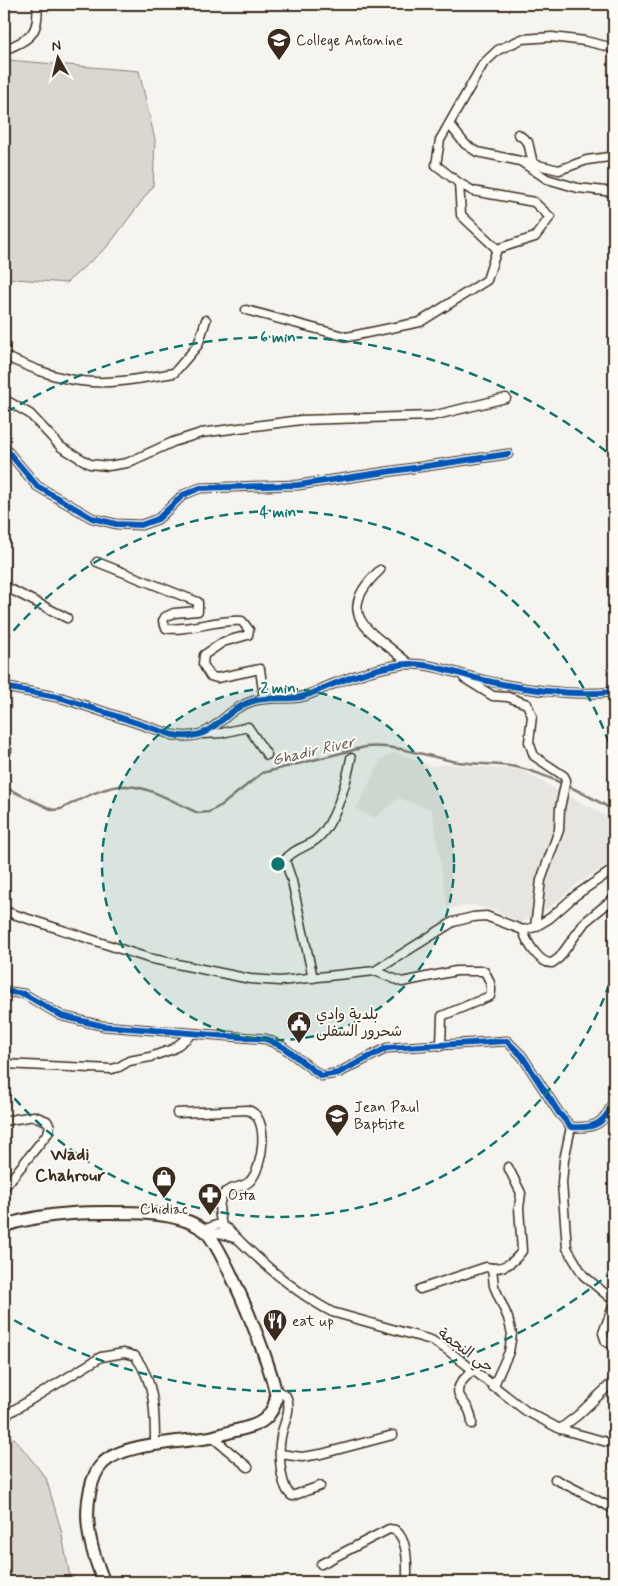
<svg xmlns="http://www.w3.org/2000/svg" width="618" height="1586" viewBox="0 0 618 1586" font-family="Mynerve,'Playpen Sans Arabic',sans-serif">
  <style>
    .built { fill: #e7e5df }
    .green { fill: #dad6d0; stroke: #8a8077 }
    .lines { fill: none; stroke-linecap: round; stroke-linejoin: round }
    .stream { stroke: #84786e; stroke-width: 2.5 }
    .minor-casing { stroke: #3b2a1e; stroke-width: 11 }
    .secondary-casing { stroke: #3b2a1e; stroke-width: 15 }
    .minor { stroke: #fdfcf7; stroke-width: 8 }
    .secondary { stroke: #fdfcf7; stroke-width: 11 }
    .cycleway-casing { stroke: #fdfcf7; stroke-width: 9 }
    .cycleway { stroke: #0057b8; stroke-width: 6 }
    .ring { fill: none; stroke: #0f766e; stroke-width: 2.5; stroke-dasharray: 9 6 }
    .labels { text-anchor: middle; stroke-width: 4; stroke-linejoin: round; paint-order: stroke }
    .poi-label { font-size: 15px; fill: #3b2a1e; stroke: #fdfcf7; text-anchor: start }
    .street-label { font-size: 15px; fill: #3b2a1e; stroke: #fdfcf7 }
    .water-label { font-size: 16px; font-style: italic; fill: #65584d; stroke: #fdfcf7 }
    .quarter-label { font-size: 18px; font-weight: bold; fill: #3b2a1e; stroke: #fdfcf7 }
    .centre { fill: #0f766e; stroke: #fdfcf7; stroke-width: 2.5 }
    .ring-label { font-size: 15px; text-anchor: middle; font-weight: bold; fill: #0f766e; stroke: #fdfcf7; stroke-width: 4; stroke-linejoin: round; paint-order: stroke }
  </style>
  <rect width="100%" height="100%" fill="#f5f4ee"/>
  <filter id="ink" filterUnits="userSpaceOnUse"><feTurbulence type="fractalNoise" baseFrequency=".02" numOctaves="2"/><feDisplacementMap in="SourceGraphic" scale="10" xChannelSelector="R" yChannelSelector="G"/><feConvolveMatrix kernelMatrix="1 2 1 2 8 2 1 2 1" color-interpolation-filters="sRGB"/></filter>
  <g filter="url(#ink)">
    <polygon class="built" points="395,752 432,766 442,764 520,770 614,820 614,856 610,864 580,882 549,908 521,923 494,910 474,905 448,909 432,810 399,798 375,818 356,809 381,760"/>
    <g class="green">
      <polygon points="7,60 139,71 155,140 153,186 108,246 66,283 4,278 4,61"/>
      <polygon points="14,1438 46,1478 61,1530 71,1582 4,1582 4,1442"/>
    </g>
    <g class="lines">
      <path class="stream" d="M 4,787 L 53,810 L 61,809 C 127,774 133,782 198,813 L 209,812 L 222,805 L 262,773 L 365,747 C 394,744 423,755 452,761 C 473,765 495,763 516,767 C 545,773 589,795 614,811"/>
      <defs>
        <g id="minor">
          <path d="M 4,50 C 30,39 40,34 37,4"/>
          <polyline points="449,124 465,144 477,152 520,161 547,179 578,188 614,192"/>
          <polyline points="518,134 528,142 533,164"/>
          <polyline points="525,162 559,170 587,160 609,157"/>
          <polyline points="459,183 461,215 497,249 535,237 550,217 534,202 473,191 459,183 436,165 440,140 483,64 498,50 522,39 552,37 585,41 614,48"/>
          <polyline points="246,310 347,337 420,322 487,280 497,249"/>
          <path d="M 4,356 C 29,367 54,378 81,381 C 111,385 144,378 174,373 L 198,345 L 206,320"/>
          <polyline points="4,399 30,414 61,447 90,464 108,466 127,463 173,442 201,433 301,420 432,416 506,398"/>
          <polyline points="4,447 37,486 92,518 116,524 141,525 158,519 183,495 200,488 298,485 508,454"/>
          <path d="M 97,562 L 198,602 L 198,611 L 174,613 L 165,617 L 163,621 L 166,628 C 185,632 218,619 242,621 L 249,630 L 248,635 L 223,642 L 204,655 L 203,664 L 210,676 L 217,678 L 260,669 L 264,698"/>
          <path d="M 380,570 C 328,618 377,633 409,664"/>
          <polyline points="4,586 67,618"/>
          <polyline points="464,678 493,696 508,697 527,704 532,716 529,742 534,756 564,776 566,780 560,808 559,830 541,880 535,927"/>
          <path d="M 4,687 L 62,698 L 173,735 C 216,743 219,711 253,701 C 269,696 285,700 301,697 C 313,694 325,687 336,683 C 356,675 378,668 398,665 C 426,660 456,674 483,680 C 526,690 570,696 614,692"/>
          <polyline points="203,734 222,733 248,727 267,755"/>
          <polyline points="4,746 7,750"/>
          <polyline points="4,911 148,958 250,979 280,981 375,971 453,922 473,917 486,916 523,930 535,927 550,918 576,895 614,869"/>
          <path d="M 523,930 C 526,941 539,964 552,963 L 559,958 L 585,922 L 614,898"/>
          <path d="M 375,971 L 402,982 L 456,971 L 484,971 C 489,978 493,988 490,996 L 442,1016 L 441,1046"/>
          <path d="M 313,978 L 292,881 L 285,860 C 292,850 304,848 314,841 C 334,828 347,781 351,758"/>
          <path d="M 4,991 L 24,994 L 62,1016 L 103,1026 L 266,1039 L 283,1047 L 321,1076 L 338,1073 L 387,1048 L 507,1041 L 522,1056 L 559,1113 L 571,1127 C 596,1129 605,1123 614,1100"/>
          <polyline points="4,1064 112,1069 119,1067 129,1061 150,1057 173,1049 192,1034"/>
          <path d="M 177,1113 L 247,1110 C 271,1115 263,1168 250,1181 C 243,1189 230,1185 223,1195 C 217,1204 219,1215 222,1225"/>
          <polyline points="4,1121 34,1116 47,1121 50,1126 48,1133 4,1188"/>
          <polyline points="571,1127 564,1160 562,1183 567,1248 583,1275 614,1301"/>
          <path d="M 203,1230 L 219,1224 L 228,1229 C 258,1260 294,1292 332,1312 L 431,1340 L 446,1349 L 526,1411 L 560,1429 L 578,1415 L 614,1381"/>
          <polyline points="209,1235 219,1233 237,1239"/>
          <path d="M 492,1268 C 505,1269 515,1261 522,1251 L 519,1208 L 521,1193 L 508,1167"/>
          <polyline points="420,1289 486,1267 492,1268 494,1286 508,1318 512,1334 509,1352 493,1387"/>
          <polyline points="614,1304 603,1333 606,1342 614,1344"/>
          <path d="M 274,1389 L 286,1396 C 293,1410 283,1423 281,1437 C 278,1451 280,1488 292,1496 L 320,1486"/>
          <path d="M 4,1416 L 101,1357 L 124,1353 L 135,1356 C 155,1382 155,1413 155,1444"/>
          <path d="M 472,1424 C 472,1395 440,1399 473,1370"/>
          <polyline points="560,1429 614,1444"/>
          <polyline points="212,1437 248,1467"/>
          <polyline points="280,1454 302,1457 321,1454 393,1435"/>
          <polyline points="555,1479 614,1509"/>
          <path d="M 321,1564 L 389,1529 L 395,1530 C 409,1540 407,1567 407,1582"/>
        </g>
        <path id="secondary" d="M 4,1226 C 47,1211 97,1212 142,1213 C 163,1214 186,1217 204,1230 C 222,1243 277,1376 276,1399 C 275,1404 273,1409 270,1413 C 263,1424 250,1427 238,1430 C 229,1432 221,1435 212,1437 C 183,1443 125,1442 103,1463 C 96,1470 92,1481 90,1491 C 83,1523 92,1553 104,1582"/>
      </defs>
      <use href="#minor" class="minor-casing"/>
      <use href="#secondary" class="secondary-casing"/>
      <use href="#minor" class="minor"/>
      <use href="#secondary" class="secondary"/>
      <defs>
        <g id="cycleway">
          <polyline points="4,447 37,486 92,518 116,524 141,525 158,519 183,495 200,488 298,485 508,454"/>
          <path d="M 4,687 L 62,698 L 173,735 C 216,743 219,711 253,701 C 269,696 285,700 301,697 C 313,694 325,687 336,683 C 356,675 378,668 398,665 C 426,660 456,674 483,680 C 526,690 570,696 614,692"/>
          <path d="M 4,991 L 24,994 L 62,1016 L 103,1026 L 266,1039 L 283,1047 L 321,1076 L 338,1073 L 387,1048 L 507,1041 L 522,1056 L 559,1113 L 571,1127 C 596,1129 605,1123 614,1100"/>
        </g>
      </defs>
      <use href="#cycleway" class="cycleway-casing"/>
      <use href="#cycleway" class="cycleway"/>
    </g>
  </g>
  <circle cx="278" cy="864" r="176" fill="#0f766e" fill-opacity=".12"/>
  <g class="ring">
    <circle cx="278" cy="864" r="176"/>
    <path d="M614 970A352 352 0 0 1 4 1086M4 642A352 352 0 0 1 614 758"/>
    <path d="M613 1271A527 527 0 0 1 7 1316M7 412A527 527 0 0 1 613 457"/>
  </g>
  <defs>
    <symbol id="school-pin" viewBox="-11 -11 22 30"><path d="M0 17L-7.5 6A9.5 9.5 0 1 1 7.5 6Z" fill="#3b2a1e" stroke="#fdfcf7"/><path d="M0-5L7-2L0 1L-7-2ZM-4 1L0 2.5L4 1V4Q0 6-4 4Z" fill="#fff"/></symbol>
    <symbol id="civic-pin" viewBox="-11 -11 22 30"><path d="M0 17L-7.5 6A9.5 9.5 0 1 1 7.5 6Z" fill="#3b2a1e" stroke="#fdfcf7"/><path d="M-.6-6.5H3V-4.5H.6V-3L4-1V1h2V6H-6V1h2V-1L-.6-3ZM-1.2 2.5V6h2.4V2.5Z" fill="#fff"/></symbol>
    <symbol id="shop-pin" viewBox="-11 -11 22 30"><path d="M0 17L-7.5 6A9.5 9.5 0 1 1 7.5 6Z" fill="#3b2a1e" stroke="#fdfcf7"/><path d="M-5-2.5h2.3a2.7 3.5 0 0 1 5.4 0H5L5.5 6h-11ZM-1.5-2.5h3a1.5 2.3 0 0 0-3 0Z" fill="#fff"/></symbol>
    <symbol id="pharmacy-pin" viewBox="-11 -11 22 30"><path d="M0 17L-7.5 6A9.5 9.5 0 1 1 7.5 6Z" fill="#3b2a1e" stroke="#fdfcf7"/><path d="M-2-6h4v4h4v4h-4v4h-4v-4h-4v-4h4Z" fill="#fff"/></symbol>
    <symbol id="restaurant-pin" viewBox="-11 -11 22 30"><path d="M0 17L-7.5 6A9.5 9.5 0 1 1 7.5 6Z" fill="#3b2a1e" stroke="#fdfcf7"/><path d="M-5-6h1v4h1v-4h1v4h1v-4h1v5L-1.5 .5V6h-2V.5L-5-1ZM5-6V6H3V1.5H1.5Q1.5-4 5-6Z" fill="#fff"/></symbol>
  </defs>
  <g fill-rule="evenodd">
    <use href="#school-pin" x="265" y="26" width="28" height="38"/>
    <use href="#civic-pin" x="285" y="1009" width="28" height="38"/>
    <use href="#school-pin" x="323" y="1102" width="28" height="38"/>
    <use href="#shop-pin" x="150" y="1164" width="28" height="38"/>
    <use href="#pharmacy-pin" x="196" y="1181" width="28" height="38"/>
    <use href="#restaurant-pin" x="261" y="1307" width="28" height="38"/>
  </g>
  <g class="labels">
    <g class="poi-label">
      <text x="296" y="45">College Antonine</text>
      <text x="316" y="1019">بلدية وادي<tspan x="316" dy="17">شحرور السفلى</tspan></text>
      <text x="354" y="1112">Jean Paul<tspan x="354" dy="17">Baptiste</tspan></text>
      <text x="228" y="1200">Osta</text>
      <text x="164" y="1214" text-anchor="middle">Chidiac</text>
      <text x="292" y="1326">eat up</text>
    </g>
    <g class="street-label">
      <text transform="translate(466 1350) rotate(36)" y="5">حي النجمة</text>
    </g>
    <g class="water-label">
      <text transform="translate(313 750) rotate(-13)" y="6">Ghadir River</text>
    </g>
    <g class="quarter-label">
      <text x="70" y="1160">Wadi<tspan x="70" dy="21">Chahrour</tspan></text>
    </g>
  </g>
  <circle cx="278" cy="864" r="8" class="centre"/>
  <g class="ring-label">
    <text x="278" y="342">6 min</text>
    <text x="278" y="517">4 min</text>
    <text x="278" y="693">2 min</text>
  </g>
  <rect width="618" height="1586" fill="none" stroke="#fdfcf7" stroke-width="20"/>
  <rect x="10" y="10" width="598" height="1566" fill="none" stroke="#3b2a1e" stroke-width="2" filter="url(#ink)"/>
  <g transform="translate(58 58) rotate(352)" stroke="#fdfcf7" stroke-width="4" paint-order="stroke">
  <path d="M0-4L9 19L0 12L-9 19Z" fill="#3b2a1e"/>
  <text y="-8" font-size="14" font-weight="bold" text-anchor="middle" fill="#3b2a1e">N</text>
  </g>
</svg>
